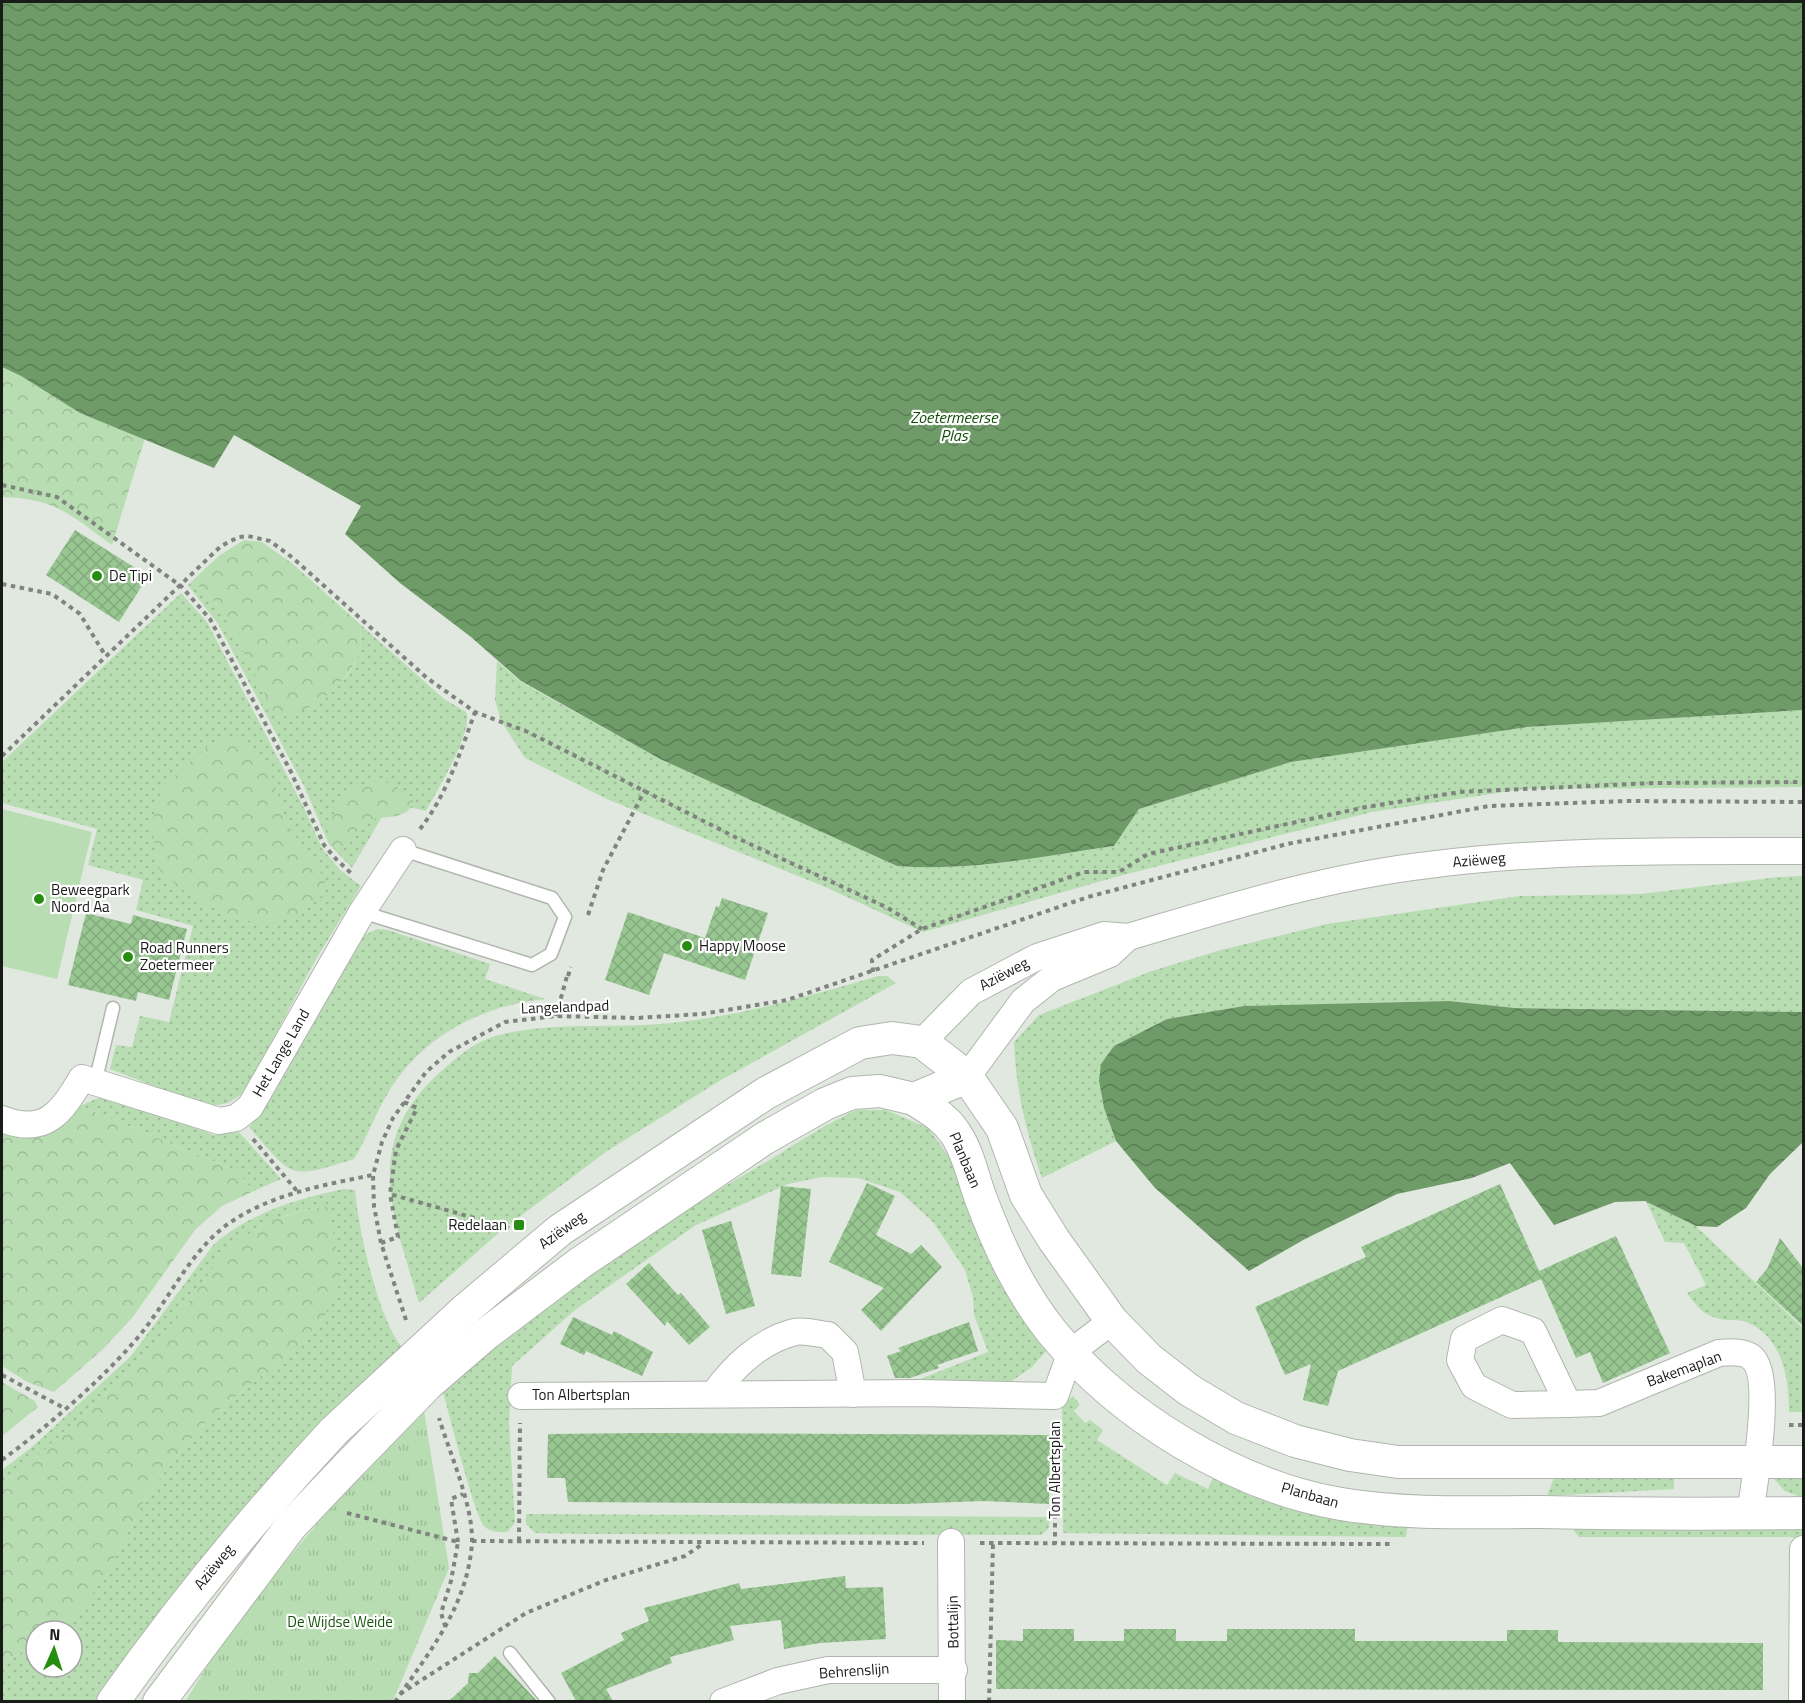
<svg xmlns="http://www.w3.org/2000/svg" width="1805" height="1703" viewBox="0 0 1805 1703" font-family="'Titillium Web',sans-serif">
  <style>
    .grass { fill: url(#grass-dots) }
    .forest { fill: url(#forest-crowns) }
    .park { fill: url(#park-tufts) }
    .pitch { fill: #b8ddb2 }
    .water { fill: url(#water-waves) }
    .building { fill: url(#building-cross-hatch) }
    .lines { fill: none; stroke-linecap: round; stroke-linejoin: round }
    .service-casing { stroke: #b0b6ae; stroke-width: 15 }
    .minor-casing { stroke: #b0b6ae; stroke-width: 28 }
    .tertiary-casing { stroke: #b0b6ae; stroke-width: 34 }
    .path { stroke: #7f847e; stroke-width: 4; stroke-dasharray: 4.5 4.5; stroke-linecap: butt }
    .service { stroke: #fff; stroke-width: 12 }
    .minor { stroke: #fff; stroke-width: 26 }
    .tertiary { stroke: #fff; stroke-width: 32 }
    .tertiary-bridge-casing { stroke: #b0b6ae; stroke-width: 34; stroke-linecap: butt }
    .tertiary-bridge { stroke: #fff; stroke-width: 32 }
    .poi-dot { fill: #258e10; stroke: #fff; stroke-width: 2 }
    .labels { text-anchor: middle; stroke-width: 4.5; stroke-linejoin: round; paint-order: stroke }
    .poi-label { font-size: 15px; fill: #191b18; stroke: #fff; text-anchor: start }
    .street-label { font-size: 15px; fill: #191b18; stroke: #fff }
    .park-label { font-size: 15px; fill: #17540d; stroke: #fff }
    .water-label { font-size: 16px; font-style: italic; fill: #0f4d03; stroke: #fff }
  </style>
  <defs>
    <pattern id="grass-dots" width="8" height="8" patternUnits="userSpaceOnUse" patternTransform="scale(1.5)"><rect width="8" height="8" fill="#b8ddb2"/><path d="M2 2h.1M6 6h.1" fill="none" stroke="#9ebd98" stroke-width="1.8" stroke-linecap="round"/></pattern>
    <pattern id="forest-crowns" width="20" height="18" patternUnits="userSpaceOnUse" patternTransform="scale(1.5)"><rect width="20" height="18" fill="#b8ddb2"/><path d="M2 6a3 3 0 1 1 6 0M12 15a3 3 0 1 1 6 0" fill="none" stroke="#9ebd98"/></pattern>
    <pattern id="park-tufts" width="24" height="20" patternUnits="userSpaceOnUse" patternTransform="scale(1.5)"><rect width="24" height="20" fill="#b8ddb2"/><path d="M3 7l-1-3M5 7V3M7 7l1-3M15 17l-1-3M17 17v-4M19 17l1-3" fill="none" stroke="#9ebd98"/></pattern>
    <pattern id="water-waves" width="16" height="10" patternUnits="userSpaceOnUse" patternTransform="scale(1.5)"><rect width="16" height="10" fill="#6f9b68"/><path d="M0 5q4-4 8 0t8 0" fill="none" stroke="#5a7e55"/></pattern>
    <pattern id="building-cross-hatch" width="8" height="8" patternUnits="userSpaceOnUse" patternTransform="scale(1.5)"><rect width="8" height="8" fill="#98c691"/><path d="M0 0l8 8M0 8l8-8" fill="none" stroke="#82aa7c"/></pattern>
  </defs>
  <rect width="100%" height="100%" fill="#e1e8e0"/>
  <g class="grass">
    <path d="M 193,580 L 221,609 L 278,718 C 311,706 346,690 359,653 C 362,645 360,634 361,625 L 444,699 L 466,712 C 474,731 436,792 426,811 L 390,803 L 352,868 L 329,844 L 304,786 L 218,624 L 188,585 Z"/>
    <polygon points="181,593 207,622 303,806 322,848 340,870 361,886 316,959 244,1093 228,1103 208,1107 110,1069 116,1045 132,1047 140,1016 169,1022 193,926 136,910 143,880 88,865 97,829 2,803 2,762"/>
    <path d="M 497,661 L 521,682 L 660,759 L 897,866 C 969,872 1043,856 1114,846 L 1139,809 L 1291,762 L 1527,727 L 1803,710 L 1803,787 L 1524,789 L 1372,812 L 1123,875 L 923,932 L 823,886 L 609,800 L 525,758 L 501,721 L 495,700 Z"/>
    <path d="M 1803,876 L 1803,1012 L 1515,1008 L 1449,1001 L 1244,1006 L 1167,1019 L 1114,1046 L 1099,1081 L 1104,1108 L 1116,1141 L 1042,1178 C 1026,1132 1016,1091 1014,1042 L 1039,1015 L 1152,971 L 1221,950 L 1327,924 L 1520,896 L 1641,894 L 1778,877 Z"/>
    <path d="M 377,929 L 388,930 L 490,964 L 485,979 L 545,999 C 481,1006 422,1036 388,1093 C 375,1114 367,1138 354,1159 C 287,1180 294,1178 249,1127 L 262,1112 L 313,1014 L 356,939 Z"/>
    <path d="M 878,976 L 887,976 L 896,983 L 721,1080 L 607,1151 L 502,1230 L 419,1303 C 394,1216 360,1146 439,1073 C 456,1058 473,1043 495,1036 C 553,1020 621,1030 680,1022 C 748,1014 813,995 878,976 Z"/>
    <polygon points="98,1098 116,1098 214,1135 239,1132 281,1179 254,1191 235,1170 80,1106"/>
    <path d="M 857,1110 L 886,1110 L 928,1128 L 958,1169 L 1047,1350 L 1032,1367 L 1006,1385 L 925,1387 L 920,1379 L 988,1352 L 974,1315 L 973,1297 L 965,1270 L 934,1223 L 900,1192 L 858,1178 L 822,1177 L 788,1184 L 696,1225 L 575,1310 L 512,1366 L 509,1423 L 515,1523 L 507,1532 C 499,1532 491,1532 485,1527 C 475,1518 449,1413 443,1392 L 437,1384 C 544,1306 651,1228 766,1162 C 796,1144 825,1124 857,1110 Z"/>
    <path d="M 345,1189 L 355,1190 C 358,1227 378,1319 402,1347 L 98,1701 L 2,1701 L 2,1662 L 36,1645 L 36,1667 L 72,1667 L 72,1631 L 57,1631 L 113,1562 L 144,1501 L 172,1461 L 210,1417 L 301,1344 L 324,1317 L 327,1206 C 219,1223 218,1275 155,1344 C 114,1389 66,1430 21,1471 L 2,1483 L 2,1470 L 32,1447 L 131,1356 L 214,1244 C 250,1213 298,1198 345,1189 Z"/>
    <path d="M 1646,1201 L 1696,1226 L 1803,1328 L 1803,1412 L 1789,1412 C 1789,1377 1782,1336 1746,1322 C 1741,1320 1733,1320 1727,1320 C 1707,1318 1699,1310 1687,1293 L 1706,1285 L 1684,1243 L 1665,1242 Z"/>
    <polygon points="1073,1396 1080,1405 1074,1411 1085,1423 1090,1420 1103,1430 1097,1440 1167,1485 1175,1473 1208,1489 1215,1473 1408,1522 1406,1537 1063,1533 1062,1405"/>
    <polygon points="1556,1472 1674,1473 1674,1489 1547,1496"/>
    <polygon points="1803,1473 1803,1498 1785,1491 1771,1476"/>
    <polygon points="526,1514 1049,1517 1049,1528 1041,1535 590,1534 535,1533 526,1524"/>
    <polygon points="1567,1522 1803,1523 1803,1540 1791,1537 1579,1537"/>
  </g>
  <g class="forest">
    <path d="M 2,367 L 21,376 L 80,413 L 145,438 L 112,545 C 69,514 57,499 2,497 Z"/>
    <path d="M 244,540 L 262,542 L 293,564 L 361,625 C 360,634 362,645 359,653 C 347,685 310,714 277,718 L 221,609 L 193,580 L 220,555 Z"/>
    <polygon points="233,737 268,763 287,824 325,879 324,894 297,916 273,923 236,920 188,894 159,870 151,824 165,785 209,745"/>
    <path d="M 372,782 L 392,783 L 413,801 C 408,824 378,812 363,824 C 356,829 353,841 346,847 L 332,846 L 325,834 C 336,808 343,789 372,782 Z"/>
    <polygon points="80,1106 235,1170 254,1191 222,1206 195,1230 132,1318 103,1349 54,1392 27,1382 2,1366 2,1132 21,1137 62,1125"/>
    <path d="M 327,1206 L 335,1241 L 340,1282 L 324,1317 L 301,1344 L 210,1417 L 172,1461 L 144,1501 L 113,1562 L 88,1601 L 58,1630 L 36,1631 L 36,1645 L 2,1662 L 2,1483 L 21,1471 C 66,1430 114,1389 155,1344 C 218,1274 218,1224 327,1206 Z"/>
    <polygon points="2,1382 35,1401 38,1407 2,1436"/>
  </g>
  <polygon class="park" points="422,1398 449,1568 393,1701 185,1702 232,1626"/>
  <polygon class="pitch" points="2,809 92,832 57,979 2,966"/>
  <g class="water">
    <path d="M 2,2 L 1803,2 L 1803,710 L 1527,727 L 1291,762 L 1139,809 L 1114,846 C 1043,856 969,872 897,866 L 660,759 L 521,681 L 471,637 L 400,583 L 345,534 L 361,506 L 234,435 L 214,468 L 80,413 L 21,376 L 2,367 Z"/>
    <polygon points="1449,1001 1515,1008 1803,1012 1803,1142 1770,1174 1746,1208 1717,1227 1696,1226 1645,1201 1615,1202 1554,1225 1510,1163 1472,1178 1397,1194 1305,1239 1249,1271 1155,1188 1116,1141 1104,1108 1099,1081 1101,1064 1114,1046 1167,1019 1244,1006"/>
  </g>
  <g class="building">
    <polygon points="75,530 148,576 119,622 46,575"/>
    <polygon points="722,898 768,913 745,980 664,953 649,995 605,980 628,912 705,938 716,906 719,907"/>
    <polygon points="86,913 131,924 133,915 187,929 169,1000 138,992 136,1001 68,985"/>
    <polygon points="867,1183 895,1196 876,1235 911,1254 921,1245 942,1267 881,1331 861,1310 884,1288 829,1262"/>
    <polygon points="1500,1184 1539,1271 1616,1236 1670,1353 1603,1383 1590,1352 1576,1358 1541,1279 1338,1371 1328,1406 1303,1400 1311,1364 1285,1375 1255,1307 1366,1257 1361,1247"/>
    <polygon points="781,1186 811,1189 801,1277 771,1274"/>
    <polygon points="731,1221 755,1306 726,1314 702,1230"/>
    <polygon points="1780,1238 1803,1268 1803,1326 1756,1282 1767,1269"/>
    <polygon points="649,1263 678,1295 681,1293 710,1327 689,1345 667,1321 665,1326 626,1284"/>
    <polygon points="573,1317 612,1335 614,1331 653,1352 642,1376 586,1351 584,1355 560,1344"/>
    <polygon points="969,1322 978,1351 937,1365 939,1368 910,1378 895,1378 887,1356 901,1351 898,1348"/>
    <polygon points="643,1433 1050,1435 1049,1504 984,1501 903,1504 568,1502 565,1478 547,1478 548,1434"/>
    <polygon points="845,1576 846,1588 883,1587 886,1639 820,1643 784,1649 781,1620 730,1626 734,1640 670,1657 672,1663 606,1689 613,1701 576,1701 561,1673 624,1640 621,1633 649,1621 644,1608 739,1583 741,1589"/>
    <polygon points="1023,1629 1074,1629 1074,1641 1124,1641 1124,1629 1176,1629 1176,1641 1227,1641 1227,1629 1355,1629 1355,1641 1507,1641 1507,1630 1558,1630 1558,1642 1763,1643 1763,1690 996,1689 996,1640 1023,1641"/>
    <polygon points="495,1656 537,1701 449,1701 468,1683 469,1673 478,1673"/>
  </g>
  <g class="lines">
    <defs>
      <g id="service">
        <polyline points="362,912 532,965 551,954 565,917 552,898 403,850"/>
        <polyline points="95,1083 113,1008"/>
        <polyline points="510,1653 549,1702"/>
      </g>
      <g id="minor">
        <path d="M 922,1042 L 971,992 L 1037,957 L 1104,935 L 1128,937 C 1226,908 1325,877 1428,865 C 1553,849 1678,851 1804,851"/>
        <polyline points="967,1077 1023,1001 1052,978 1110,954 1128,937"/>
        <path d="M 2,1119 C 45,1136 61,1113 82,1078 L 219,1121 L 236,1118 L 250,1107 L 362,912 L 403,850"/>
        <path d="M 714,1394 C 733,1367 761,1340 795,1332 C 804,1330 818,1334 828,1335 L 845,1352 L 853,1394"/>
        <polyline points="521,1396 920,1393 1055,1396 1071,1352 1112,1321"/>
        <path d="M 1568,1404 L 1512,1405 L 1474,1386 L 1460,1360 L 1464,1339 L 1502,1320 L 1533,1331 L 1568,1404 L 1599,1403 L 1719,1353 C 1729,1352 1743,1351 1751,1357 C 1774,1375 1754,1485 1750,1514"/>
        <polyline points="951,1542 952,1702"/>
        <polyline points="723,1702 778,1681 828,1670 954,1670"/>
        <polyline points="1802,1702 1803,1549"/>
      </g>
      <g id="tertiary">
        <path d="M 914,1099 C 929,1109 945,1117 955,1133 C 968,1151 973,1178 981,1199 C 999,1247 1020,1292 1052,1332 C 1120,1416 1235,1486 1341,1504 C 1407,1515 1476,1512 1542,1512 C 1629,1514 1716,1514 1804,1513"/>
        <polyline points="465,1310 560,1230 766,1093 860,1043 892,1038 922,1042 967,1077 1002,1128 1026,1195 1054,1240 1112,1321 1149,1359 1189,1390 1236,1418 1295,1441 1350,1455 1398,1462 1804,1462"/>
        <polyline points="486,1334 580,1263 765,1138 825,1104 852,1093 880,1091 914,1099 967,1077"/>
        <path d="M 113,1702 C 181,1605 254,1517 334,1431"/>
        <polyline points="159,1702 291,1526 349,1465"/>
      </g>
    </defs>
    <use href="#service" class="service-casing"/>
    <use href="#minor" class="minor-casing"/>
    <use href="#tertiary" class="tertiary-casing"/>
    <g class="path">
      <polyline points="2,485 57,497 181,586 210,619 291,772 324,845 336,859 353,875"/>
      <polyline points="2,584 52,594 80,614 105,655"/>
      <polyline points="2,756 221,546 239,537 248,536 270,541 293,558 427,678 475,712 528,732 737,838 886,907 922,929"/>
      <path d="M 420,829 C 446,796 461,751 475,712"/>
      <polyline points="588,915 603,870 645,790"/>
      <polyline points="873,972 872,960 922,929 1084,872 1119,872 1148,854 1366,807 1460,792 1653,783 1804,782"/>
      <polyline points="568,976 571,967"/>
      <polyline points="556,1016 567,976"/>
      <polyline points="404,1102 417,1108 396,1150 390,1194 513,1229"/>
      <polyline points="253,1139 297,1191"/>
      <polyline points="381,1243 398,1237 390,1194"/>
      <polyline points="406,1320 381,1243 374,1206 373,1175 382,1142 393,1118 426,1072 449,1052 505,1022 556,1016 637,1018 702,1014 787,1000 1088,897 1287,844 1489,806 1626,801 1804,802"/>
      <polyline points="2,1375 64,1408"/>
      <polyline points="1055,1424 1055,1544"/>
      <polyline points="1789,1425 1804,1425"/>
      <path d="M 2,1460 C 48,1426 96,1385 134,1342 C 166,1306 186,1257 224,1227 C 266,1195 323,1185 373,1175"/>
      <polyline points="347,1513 458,1542 451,1581 441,1613 446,1629"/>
      <polyline points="472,1541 924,1543"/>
      <polyline points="519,1541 520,1423"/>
      <polyline points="458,1542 451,1499 463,1494"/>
      <polyline points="980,1543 1392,1544"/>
      <polyline points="400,1694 526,1613 606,1580 685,1556 704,1543"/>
      <path d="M 395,1702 C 429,1652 468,1606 472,1542 C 473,1505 450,1454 439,1418"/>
      <polyline points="989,1702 993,1543"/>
    </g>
    <use href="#service" class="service"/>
    <use href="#minor" class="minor"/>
    <use href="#tertiary" class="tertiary"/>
    <defs>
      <g id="tertiary-bridge">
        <polyline points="334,1431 465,1310"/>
        <polyline points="349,1465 428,1384 486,1334"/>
      </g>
    </defs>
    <use href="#tertiary-bridge" class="tertiary-bridge-casing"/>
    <use href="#tertiary-bridge" class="tertiary-bridge"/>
  </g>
  <g class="poi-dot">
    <circle cx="97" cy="576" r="6"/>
    <circle cx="39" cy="899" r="6"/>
    <circle cx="687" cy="946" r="6"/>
    <circle cx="128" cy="957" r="6"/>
    <rect x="513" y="1219" width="12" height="12" rx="3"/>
  </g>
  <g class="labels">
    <g class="poi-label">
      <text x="109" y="581">De Tipi</text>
      <text x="51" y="895">Beweegpark<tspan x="51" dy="17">Noord Aa</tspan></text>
      <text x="699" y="951">Happy Moose</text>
      <text x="140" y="953">Road Runners<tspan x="140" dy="17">Zoetermeer</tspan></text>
      <text x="507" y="1230" text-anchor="end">Redelaan</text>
    </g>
    <g class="street-label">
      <text transform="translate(1479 860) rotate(-5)" y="5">Aziëweg</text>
      <text transform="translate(1004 974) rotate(-28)" y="5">Aziëweg</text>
      <text transform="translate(565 1007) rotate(-2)" y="5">Langelandpad</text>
      <text transform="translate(281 1053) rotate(-60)" y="5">Het Lange Land</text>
      <text transform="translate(965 1160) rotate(67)" y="5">Planbaan</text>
      <text transform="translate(562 1230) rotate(-36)" y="5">Aziëweg</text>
      <text transform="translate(1684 1369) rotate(-20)" y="5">Bakemaplan</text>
      <text x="581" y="1400">Ton Albertsplan</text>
      <text transform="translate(1055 1470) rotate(-90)" y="5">Ton Albertsplan</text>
      <text transform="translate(1310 1495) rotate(16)" y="5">Planbaan</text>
      <text transform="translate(214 1567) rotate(-51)" y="5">Aziëweg</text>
      <text transform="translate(953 1622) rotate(-91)" y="5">Bottalijn</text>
      <text transform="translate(854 1671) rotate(-4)" y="5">Behrenslijn</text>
    </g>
    <g class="park-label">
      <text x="340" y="1627">De Wijdse Weide</text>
    </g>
    <g class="water-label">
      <text x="954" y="423">Zoetermeerse<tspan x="954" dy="18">Plas</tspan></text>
    </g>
  </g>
  <rect width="1805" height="1703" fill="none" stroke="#191b18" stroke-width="6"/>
  <g transform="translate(54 1649) rotate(3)"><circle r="28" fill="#ffffff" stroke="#a3a4a3" stroke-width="1.5"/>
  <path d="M0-4.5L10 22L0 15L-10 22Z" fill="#258e10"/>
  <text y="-9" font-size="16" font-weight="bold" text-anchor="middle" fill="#191b18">N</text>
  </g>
</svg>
